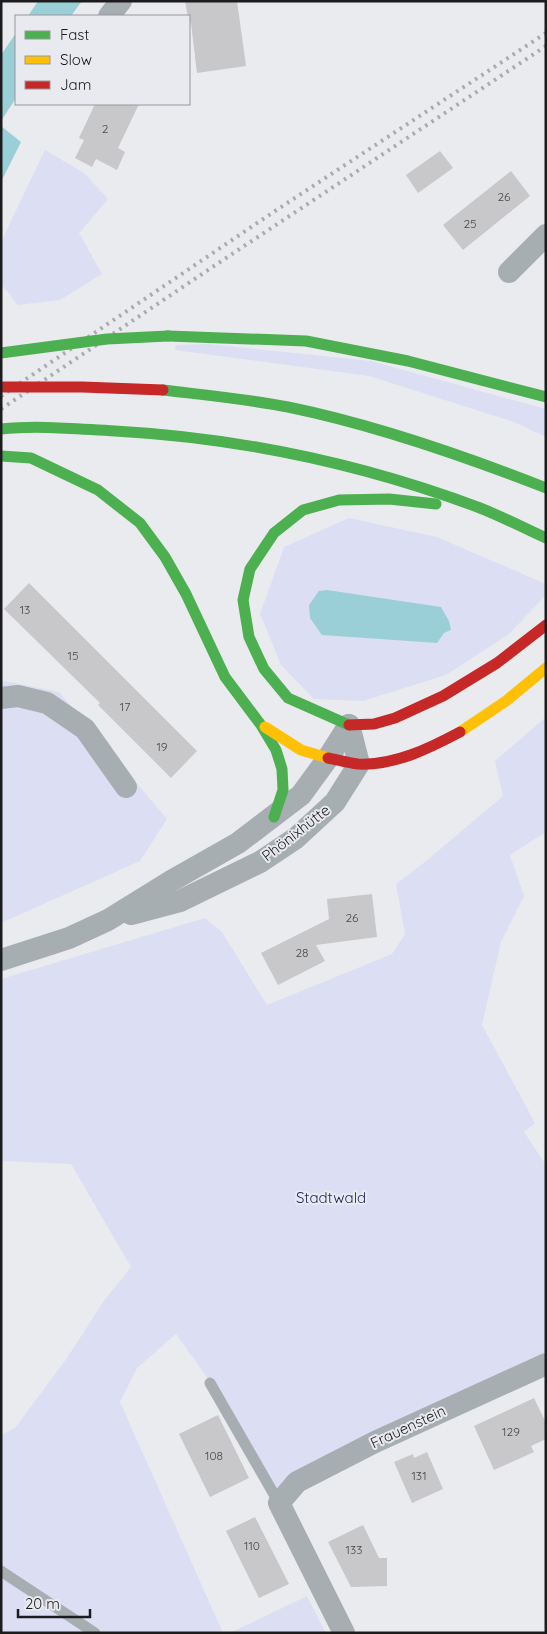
<svg xmlns="http://www.w3.org/2000/svg" width="547" height="1634" viewBox="0 0 547 1634" font-family="Quicksand,sans-serif">
  <style>
    .green { fill: #dcdff4 }
    .water { fill: #9bcfd7 }
    .building { fill: #c8c7c9 }
    .lines { fill: none; stroke-linecap: round; stroke-linejoin: round }
    .lane { stroke: #a7aeb2; stroke-width: 11 }
    .street { stroke: #a7aeb2; stroke-width: 22 }
    .fast { stroke: #4caf50; stroke-width: 11 }
    .slow { stroke: #ffc107; stroke-width: 11 }
    .jam { stroke: #c62828; stroke-width: 11 }
    .rail { stroke: #a9abae; stroke-width: 4; stroke-dasharray: 2.5 5; stroke-linecap: butt }
    .fast-bridge { stroke: #4caf50; stroke-width: 11 }
    .jam-bridge { stroke: #c62828; stroke-width: 11 }
    .labels { text-anchor: middle; stroke-width: 4; stroke-linejoin: round; paint-order: stroke }
    .number-label { font-size: 12px; fill: #474749 }
    .street-label { font-size: 15px; fill: #1c1c1e; stroke: #e9eaef }
    .park-label { font-size: 15px; fill: #262865; stroke: #e9eaef }
  </style>
  <rect width="100%" height="100%" fill="#eaebee"/>
  <g class="green">
    <polygon points="45,150 84,173 108,199 79,233 102,274 60,300 18,305 1,284 1,242"/>
    <polygon points="208,344 371,361 546,409 546,437 514,422 369,376 175,350 176,345"/>
    <polygon points="349,518 437,537 546,584 546,595 509,634 446,675 363,701 314,699 281,665 260,614 284,547"/>
    <polygon points="5,681 59,692 167,819 140,861 1,923 1,682"/>
    <polygon points="546,717 546,832 510,855 524,896 501,942 482,1025 535,1123 524,1132 546,1165 546,1357 278,1500 206,1376 176,1334 137,1368 120,1402 223,1633 1,1633 1,1435 15,1428 67,1358 103,1302 131,1267 71,1164 1,1161 1,979 205,918 222,932 267,1005 392,954 405,934 396,884 425,862 503,796 495,761"/>
    <polygon points="307,1596 326,1633 230,1633"/>
  </g>
  <g class="water">
    <polygon points="38,1 82,1 71,16 28,16"/>
    <polygon points="16,33 16,98 1,121 1,55"/>
    <polygon points="1,126 21,142 1,182"/>
    <polygon points="327,590 441,607 449,621 451,630 444,633 437,643 322,635 310,618 309,605 319,591"/>
  </g>
  <g class="building">
    <polygon points="185,1 237,1 246,66 197,73 191,23 189,23"/>
    <polygon points="95,104 139,104 118,148 125,152 117,170 96,159 92,167 75,158 84,140 79,138"/>
    <polygon points="440,151 453,168 418,193 406,175"/>
    <polygon points="511,171 530,196 463,250 443,225"/>
    <polygon points="29,583 197,751 171,778 98,705 100,703 4,609"/>
    <polygon points="372,894 377,937 316,945 325,961 278,985 261,953 329,919 327,899"/>
    <polygon points="534,1398 546,1423 546,1439 531,1446 534,1452 494,1470 474,1426"/>
    <polygon points="218,1415 249,1478 210,1497 179,1434"/>
    <polygon points="427,1452 443,1489 412,1503 394,1462 413,1454 414,1458"/>
    <polygon points="255,1517 289,1584 259,1598 226,1531"/>
    <polygon points="363,1525 379,1558 387,1558 387,1586 351,1587 328,1542"/>
  </g>
  <g class="lines">
    <g class="lane">
      <polyline points="210,1383 279,1503"/>
      <polyline points="1,1571 95,1633"/>
    </g>
    <g class="street">
      <polyline points="109,16 121,1"/>
      <polyline points="509,272 546,235"/>
      <polyline points="1,698 18,696 47,703 85,729 126,787"/>
      <polyline points="131,914 180,901 260,862 296,838 335,802 359,764 349,725"/>
      <polyline points="1,960 69,938 108,920 171,881 238,843 301,795 328,758 349,725"/>
      <polyline points="344,1633 279,1503 297,1482 375,1442 546,1364"/>
    </g>
    <g class="fast">
      <polyline points="168,336 306,341 408,361 546,397"/>
      <path d="M 163,390 C 205,395 247,399 288,407 C 376,425 462,455 546,488"/>
      <path d="M 1,429 C 39,425 76,429 115,431 C 240,438 363,464 480,508 C 503,517 524,528 546,538"/>
      <polyline points="1,456 31,458 98,490 140,523 165,557 186,594 225,677 261,725 276,750 282,769 283,790 274,817"/>
      <polyline points="349,725 288,698 264,669 249,637 243,600 250,569 274,533 303,510 339,500 389,499 436,504"/>
    </g>
    <g class="slow">
      <polyline points="265,727 301,750 328,758"/>
      <polyline points="460,732 506,701 546,668"/>
    </g>
    <g class="jam">
      <polyline points="349,725 374,724 395,718 443,696 497,663 546,625"/>
      <path d="M 328,758 C 338,760 348,763 358,764 C 394,766 430,748 460,732"/>
    </g>
    <g class="rail">
      <polyline points="1,396 275,211 546,33"/>
      <polyline points="1,409 214,266 546,46"/>
    </g>
    <polyline class="fast-bridge" points="1,353 107,339 168,336"/>
    <polyline class="jam-bridge" points="1,387 82,387 163,390"/>
  </g>
  <g class="labels">
    <g class="number-label">
      <text x="105" y="133">2</text>
      <text x="504" y="201">26</text>
      <text x="470" y="228">25</text>
      <text x="25" y="614">13</text>
      <text x="73" y="660">15</text>
      <text x="125" y="711">17</text>
      <text x="162" y="751">19</text>
      <text x="352" y="922">26</text>
      <text x="302" y="957">28</text>
      <text x="511" y="1436">129</text>
      <text x="214" y="1460">108</text>
      <text x="419" y="1480">131</text>
      <text x="252" y="1550">110</text>
      <text x="354" y="1554">133</text>
    </g>
    <g class="street-label">
      <text transform="translate(296 833) rotate(-38)" y="5">Phönixhütte</text>
      <text transform="translate(408 1427) rotate(-25)" y="5">Frauenstein</text>
    </g>
    <g class="park-label">
      <text x="331" y="1203">Stadtwald</text>
    </g>
  </g>
  <rect width="547" height="1634" fill="none" stroke="#1c1c1e" stroke-width="5"/>
  <rect x="15" y="15" width="175" height="90" fill="#e9eaef" stroke="#97989b"/>
  <rect x="25" y="31" width="25" height="8" fill="#4caf50" stroke="#97989b"/>
  <text x="60" y="40" font-size="15" fill="#1c1c1e">Fast</text>
  <rect x="25" y="56" width="25" height="8" fill="#ffc107" stroke="#97989b"/>
  <text x="60" y="65" font-size="15" fill="#1c1c1e">Slow</text>
  <rect x="25" y="81" width="25" height="8" fill="#c62828" stroke="#97989b"/>
  <text x="60" y="90" font-size="15" fill="#1c1c1e">Jam</text>
  <path d="M18 1609v8h72v-8" fill="none" stroke="#1c1c1e" stroke-width="2.5"/>
  <text x="25" y="1609" font-size="15" fill="#1c1c1e" stroke="#e9eaef" stroke-width="4" paint-order="stroke">20 m</text>
</svg>
